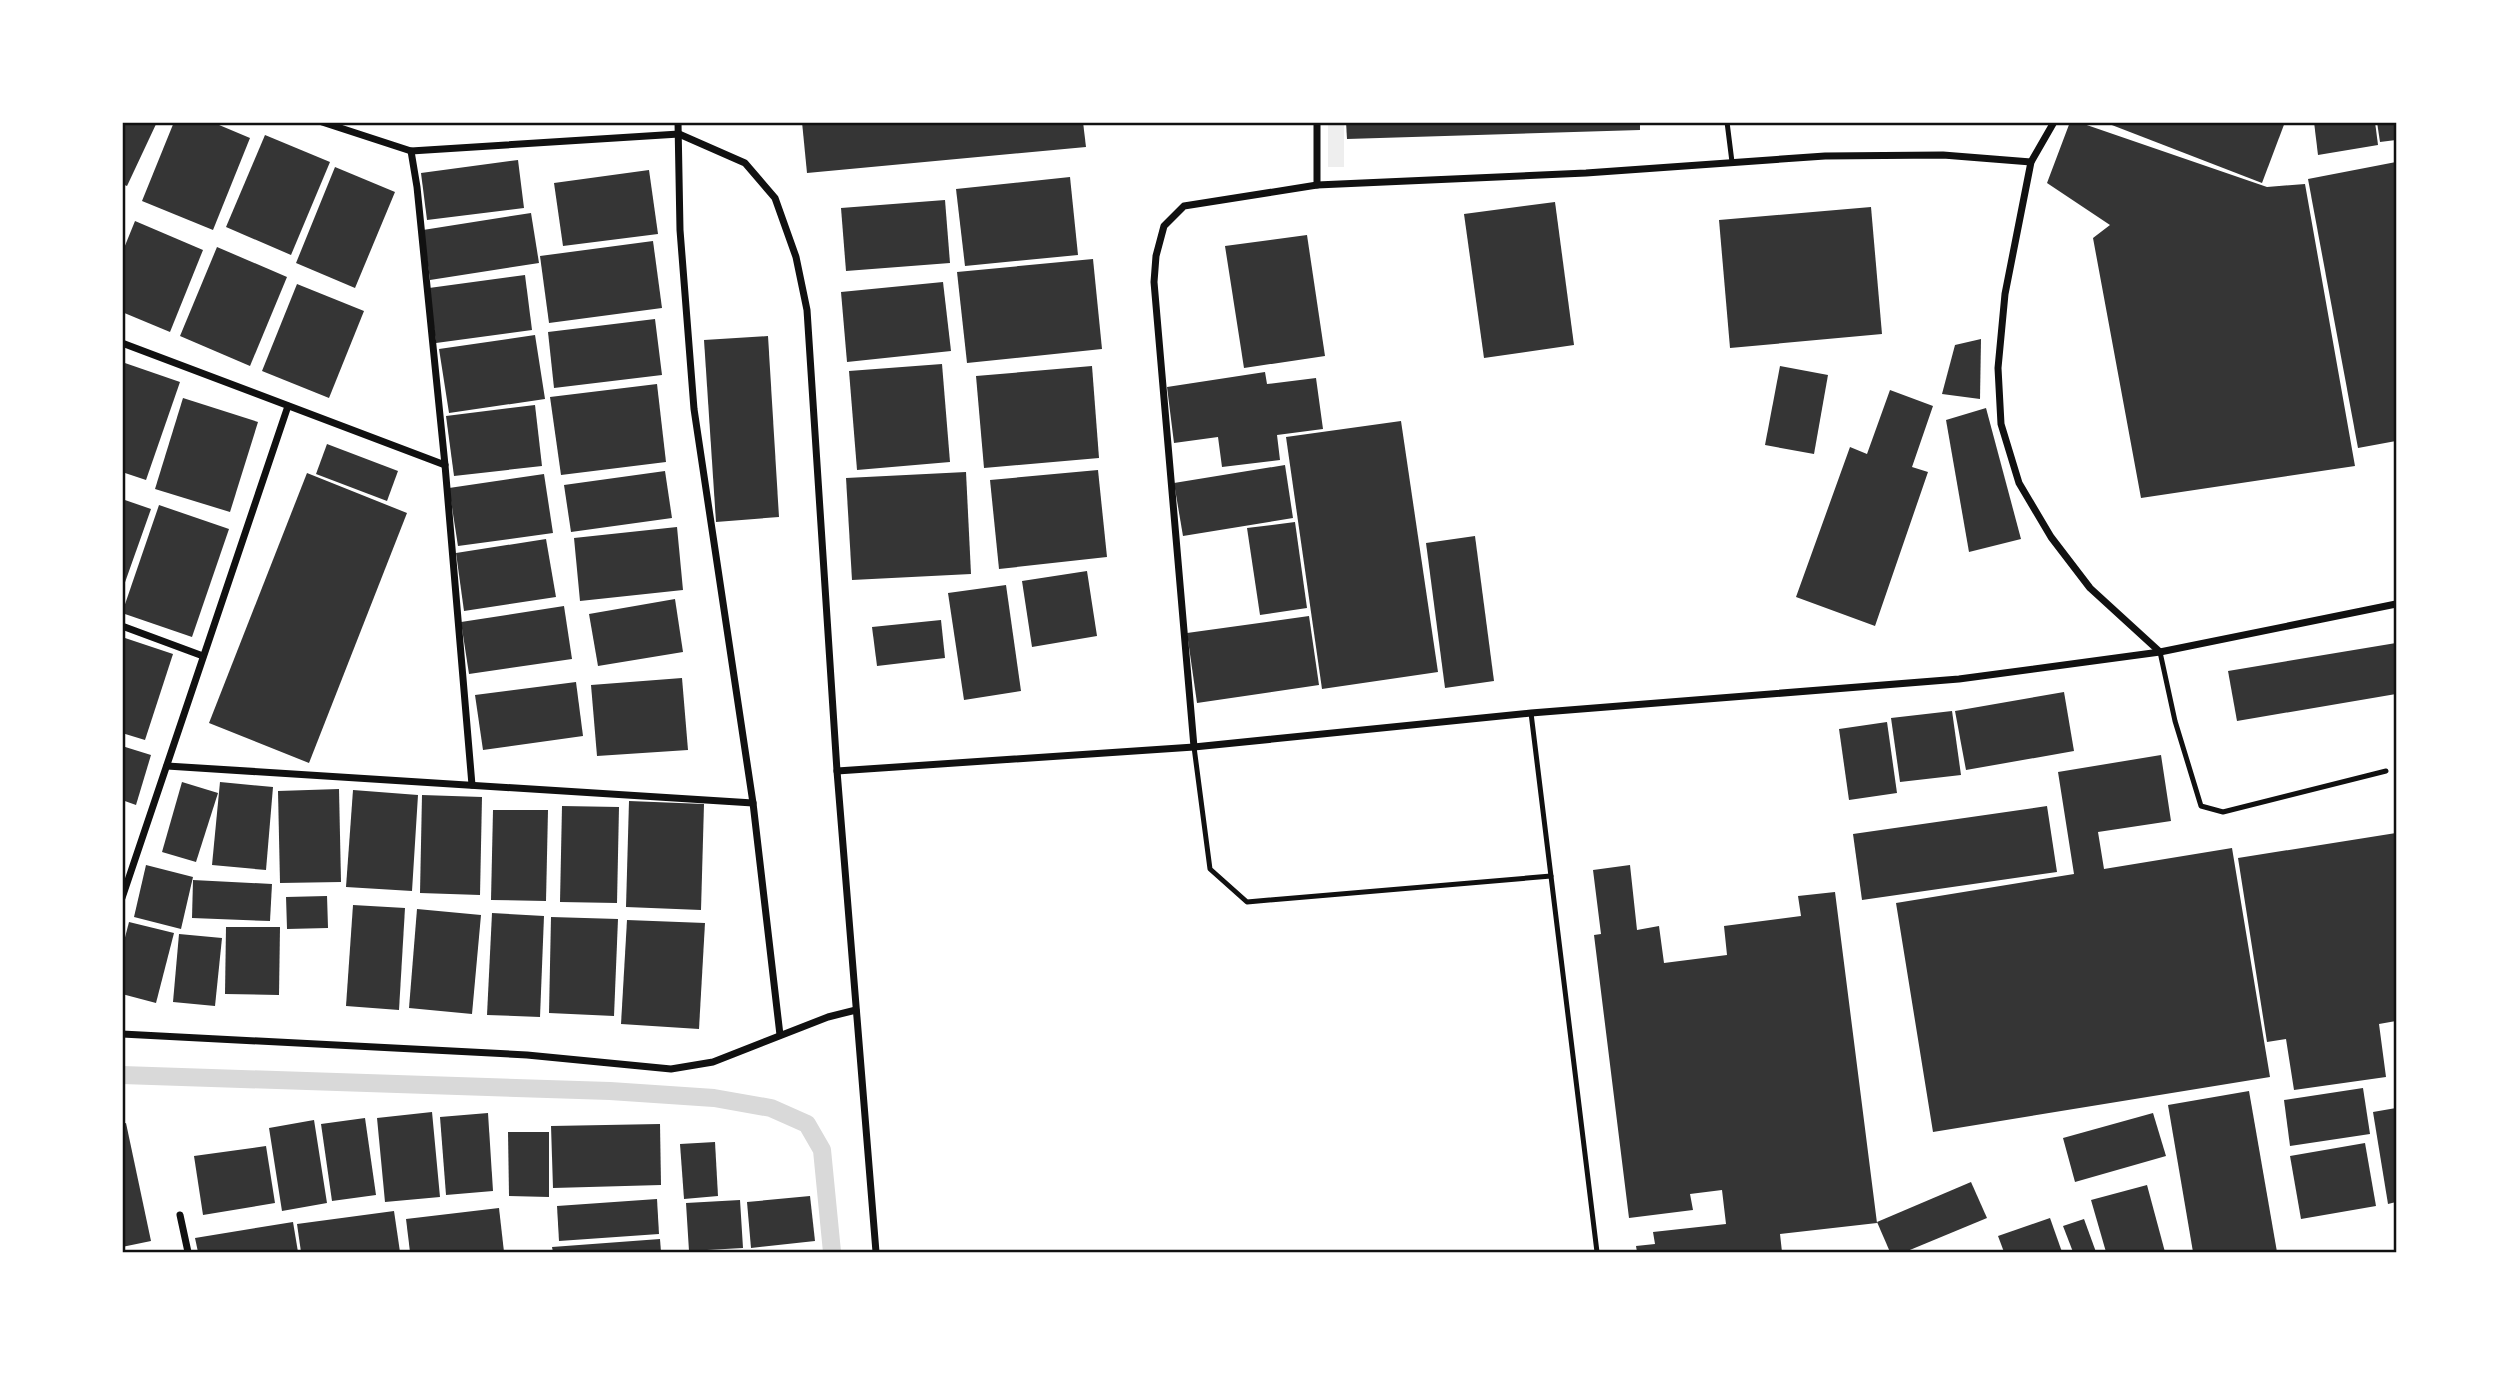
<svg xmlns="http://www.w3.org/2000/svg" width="2519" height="1375" viewBox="0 0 2519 1375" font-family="Ubuntu,sans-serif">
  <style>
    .green { fill: #eee }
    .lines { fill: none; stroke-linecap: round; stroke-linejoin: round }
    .stream { stroke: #d9d9d9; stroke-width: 18 }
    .building { fill: #353535 }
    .service { stroke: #111; stroke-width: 5 }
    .minor { stroke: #111; stroke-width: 7 }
    .neatline { fill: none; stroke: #111; stroke-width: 2.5 }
  </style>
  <rect width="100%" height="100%" fill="#fff"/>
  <rect class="green" x="1328" y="123" width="16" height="44"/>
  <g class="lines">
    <polyline class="stream" points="122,1075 610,1091 714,1098 771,1108 807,1124 822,1150 832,1252"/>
  </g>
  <g class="building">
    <polygon points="122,122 157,122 127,186 122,184"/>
    <polygon points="174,122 212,122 250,138 213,230 142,201"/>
    <polygon points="802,122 1083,122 1086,147 807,173"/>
    <polygon points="1346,122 1640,122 1640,130 1347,139"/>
    <polygon points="2070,122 2078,122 2267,187 2305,184 2355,466 2141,498 2093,238 2110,225 2047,183"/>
    <polygon points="2104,122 2285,122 2262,183"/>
    <polygon points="2314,122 2375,122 2378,145 2318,155"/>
    <polygon points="2377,122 2396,122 2396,140 2380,142"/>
    <polygon points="265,135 330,162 291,255 226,227"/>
    <polygon points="518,160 524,208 427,220 421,173"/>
    <polygon points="2396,162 2396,441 2358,448 2308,179"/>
    <polygon points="335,167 395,192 355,288 296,263"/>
    <polygon points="649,170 658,234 563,246 554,183"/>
    <polygon points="1070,177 1078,255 965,266 956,189"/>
    <polygon points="945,200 950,263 846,271 841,208"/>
    <polygon points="1555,202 1574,345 1484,358 1464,214"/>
    <polygon points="1871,207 1882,334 1730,348 1719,220"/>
    <polygon points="531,213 539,263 430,280 423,230"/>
    <polygon points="135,221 203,250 170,332 122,312 122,253"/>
    <polygon points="1307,235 1325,356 1244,368 1225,246"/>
    <polygon points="653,241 662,308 549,323 540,256"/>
    <polygon points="217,247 287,277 250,366 180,336"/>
    <polygon points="1093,259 1102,349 967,363 957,272"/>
    <polygon points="525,275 532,330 436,343 429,288"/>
    <polygon points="943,282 951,351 847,362 841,292"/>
    <polygon points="297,284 364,311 329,398 262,371"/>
    <polygon points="655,319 662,375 554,388 548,332"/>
    <polygon points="535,335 545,399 449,413 439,349"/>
    <polygon points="768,336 779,517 716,522 704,340"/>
    <polygon points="1981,339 1980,399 1942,394 1955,345"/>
    <polygon points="122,362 180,382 146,480 122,472"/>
    <polygon points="942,364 950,462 857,470 849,371"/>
    <polygon points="1092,366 1099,458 984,468 976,376"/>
    <polygon points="1780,366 1828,375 1814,454 1765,445"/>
    <polygon points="1265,372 1267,384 1316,378 1323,429 1277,435 1280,460 1222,467 1218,437 1174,443 1167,387"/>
    <polygon points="657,384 666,462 561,475 550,397"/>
    <polygon points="1890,390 1933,406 1912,467 1928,472 1875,626 1796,597 1850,447 1867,454"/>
    <polygon points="183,398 258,422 230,512 155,489"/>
    <polygon points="535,405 542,466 454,476 446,416"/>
    <polygon points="1986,408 2021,539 1969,552 1946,420"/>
    <polygon points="1401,421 1438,672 1322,689 1286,437"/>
    <polygon points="327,444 398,471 387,501 316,474"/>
    <polygon points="1285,465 1293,518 1183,536 1174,483"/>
    <polygon points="1098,470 1107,557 999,569 990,480"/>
    <polygon points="665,471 672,518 571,532 564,485"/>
    <polygon points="966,472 971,574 852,580 846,478"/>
    <polygon points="307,473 407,513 309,763 209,723"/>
    <polygon points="544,474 553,533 458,546 449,488"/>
    <polygon points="122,499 151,509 123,588 122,588"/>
    <polygon points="159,505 229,529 192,637 122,613"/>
    <polygon points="1295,522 1307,608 1260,615 1247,528"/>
    <polygon points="677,527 683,590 580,601 574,538"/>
    <polygon points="1475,536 1494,681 1445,688 1426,543"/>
    <polygon points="546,539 556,597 464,611 456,553"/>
    <polygon points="1087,571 1097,636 1032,647 1022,581"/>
    <polygon points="1006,585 1021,691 964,700 948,593"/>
    <polygon points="675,599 683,652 598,666 589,614"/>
    <polygon points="564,606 572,659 469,674 461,622"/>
    <polygon points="1309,616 1319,685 1197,703 1187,633"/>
    <polygon points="941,620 945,658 877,666 872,627"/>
    <polygon points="122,637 173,654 145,740 122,733"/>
    <polygon points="2396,643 2396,694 2237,721 2228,671"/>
    <polygon points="682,678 688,750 597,756 591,685"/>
    <polygon points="576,682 583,736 483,750 475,695"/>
    <polygon points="2064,692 2074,751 1966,770 1955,711"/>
    <polygon points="1952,711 1961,775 1900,782 1891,718"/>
    <polygon points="1887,722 1897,793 1849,800 1839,729"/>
    <polygon points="122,746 151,755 136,805 122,800"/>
    <polygon points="2161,755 2171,821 2098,832 2104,869 2232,848 2270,1077 1933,1132 1896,903 2074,874 2058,772"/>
    <polygon points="182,782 218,793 196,862 162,852"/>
    <polygon points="220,782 273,787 266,870 212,865"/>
    <polygon points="339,789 341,882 280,883 278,791"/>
    <polygon points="353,790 418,795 412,891 346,887"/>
    <polygon points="422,795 482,797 480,895 420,893"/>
    <polygon points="629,801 704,804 701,910 626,907"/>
    <polygon points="562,806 619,807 617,903 560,902"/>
    <polygon points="2047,806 2057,872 1862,900 1853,834"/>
    <polygon points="493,810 548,810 546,901 491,900"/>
    <polygon points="2396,833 2396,1021 2379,1024 2386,1077 2294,1090 2286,1039 2267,1042 2238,858"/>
    <polygon points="146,865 193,877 181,929 134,917"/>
    <polygon points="1630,865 1637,930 1659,926 1664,963 1727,955 1724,926 1801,916 1798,896 1835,892 1877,1223 1780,1234 1782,1252 1637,1252 1636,1246 1655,1244 1653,1232 1726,1224 1722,1190 1690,1194 1693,1210 1629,1218 1594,935 1601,934 1593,870"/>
    <polygon points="193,880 272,884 270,921 192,918"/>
    <polygon points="327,896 328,928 287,929 286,897"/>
    <polygon points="353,905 405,908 399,1010 346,1006"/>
    <polygon points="417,909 481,915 472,1014 409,1008"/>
    <polygon points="492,913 544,916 540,1017 487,1015"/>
    <polygon points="551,917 618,919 614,1016 549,1013"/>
    <polygon points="627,920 705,923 699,1029 621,1024"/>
    <polygon points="129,922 174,933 156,1003 122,994 122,949"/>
    <polygon points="226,927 280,927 279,995 225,994"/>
    <polygon points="179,934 222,938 215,1006 173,1002"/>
    <polygon points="2363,1088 2370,1134 2290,1146 2284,1100"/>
    <polygon points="2249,1091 2277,1252 2193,1252 2168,1105"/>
    <polygon points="2396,1108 2396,1202 2388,1204 2373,1112"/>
    <polygon points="432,1112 440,1197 385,1202 377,1118"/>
    <polygon points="488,1113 493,1191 446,1195 440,1117"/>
    <polygon points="2153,1113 2166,1156 2075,1182 2063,1138"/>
    <polygon points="365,1118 376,1195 332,1201 321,1124"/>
    <polygon points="314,1120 327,1203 282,1211 269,1128"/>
    <polygon points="126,1123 151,1241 122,1247 122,1124"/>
    <polygon points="660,1124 661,1185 553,1188 551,1126"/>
    <polygon points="508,1132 549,1132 549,1197 509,1196"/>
    <polygon points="715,1142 718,1196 684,1199 680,1144"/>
    <polygon points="2365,1143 2376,1206 2301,1219 2290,1156"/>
    <polygon points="266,1146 275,1203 203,1215 194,1156"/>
    <polygon points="1971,1182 1987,1218 1905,1252 1890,1252 1877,1222"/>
    <polygon points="2147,1185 2165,1252 2106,1252 2091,1200"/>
    <polygon points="810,1196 815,1241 751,1248 747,1202"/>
    <polygon points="657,1199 659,1234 559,1241 557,1206"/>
    <polygon points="740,1200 743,1248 689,1251 686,1203"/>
    <polygon points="499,1208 504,1252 410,1252 406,1219"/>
    <polygon points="394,1211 400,1252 301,1252 297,1224"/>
    <polygon points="2050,1218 2062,1252 2004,1252 1998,1236"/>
    <polygon points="2084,1219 2096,1252 2073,1252 2063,1226"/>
    <polygon points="293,1222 298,1252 198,1252 195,1238"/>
    <polygon points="660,1239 661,1252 553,1252 552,1247"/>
  </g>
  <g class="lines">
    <g class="service">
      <polyline points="1727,122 1732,162"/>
      <polyline points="2160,652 2175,721 2201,806 2223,812 2386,771"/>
      <polyline points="1531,713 1597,1252"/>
      <polyline points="1194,747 1210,869 1247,902 1551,876"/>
    </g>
    <g class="minor">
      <polyline points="322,122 411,151 679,134 745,163 775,198 796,257 807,310 837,771 876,1252"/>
      <polyline points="678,122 680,230 694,409 753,803 780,1035"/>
      <polyline points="1317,122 1317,185"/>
      <polyline points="2054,122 2031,162 2005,294 1998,368 2001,424 2019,483 2051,537 2090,588 2160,652 2396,604"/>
      <polyline points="411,151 417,187 445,465 472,785"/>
      <polyline points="122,343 445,465"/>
      <polyline points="122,626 203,656"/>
      <polyline points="1194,747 1154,282 1156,256 1164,226 1184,206 1317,185 1586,173 1825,156 1943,155 2031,162"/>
      <polyline points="167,766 753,803"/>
      <polyline points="837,771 1194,747 1531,713 1959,679 2160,652"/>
      <polyline points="122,898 288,406"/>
      <polyline points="122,1034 527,1055 671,1069 713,1062 828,1017 856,1010"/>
      <polyline points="180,1215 188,1252"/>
    </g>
  </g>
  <rect width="2519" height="1375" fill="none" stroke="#ffffff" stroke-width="248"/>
  <rect x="124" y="124" width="2271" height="1127" class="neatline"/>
</svg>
